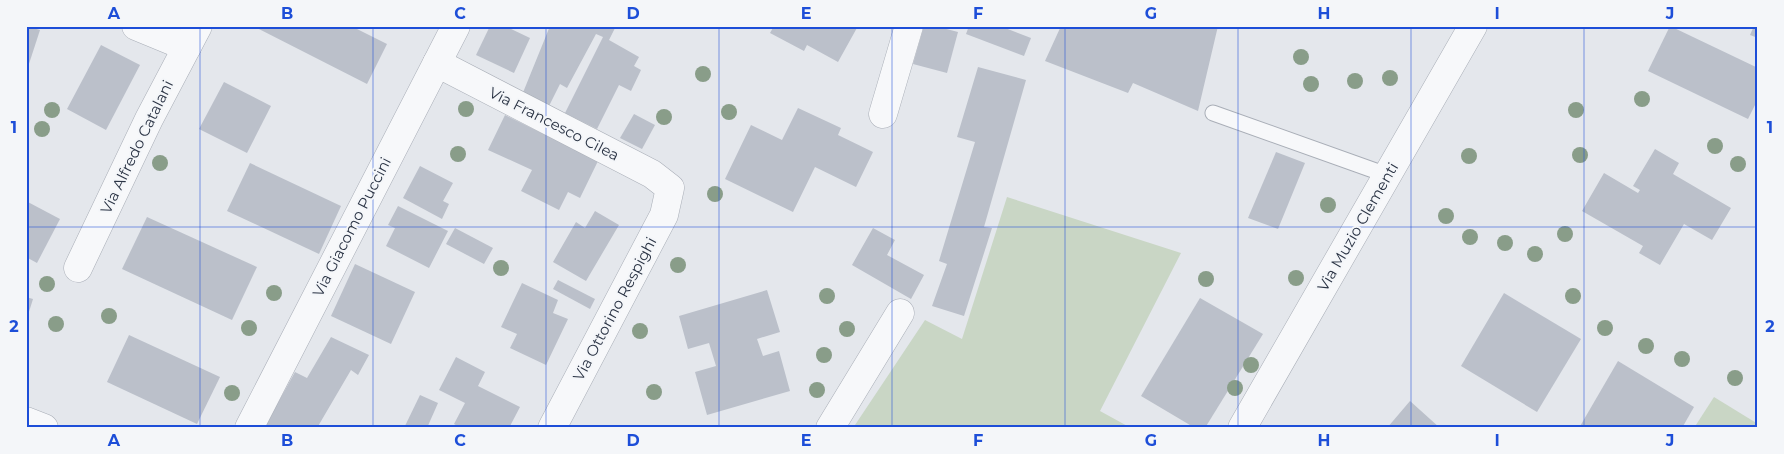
<svg xmlns="http://www.w3.org/2000/svg" width="1784" height="454" viewBox="0 0 1784 454" font-family="Montserrat,sans-serif">
  <style>
    .green { fill: #c9d6c5 }
    .building { fill: #bbc0ca }
    .lines { fill: none; stroke-linecap: round; stroke-linejoin: round }
    .lane-casing { stroke: #a9aeb7; stroke-width: 17 }
    .street-casing { stroke: #a9aeb7; stroke-width: 29 }
    .lane { stroke: #f7f8fa; stroke-width: 15 }
    .street { stroke: #f7f8fa; stroke-width: 28 }
    .tree { fill: #899d89 }
    .grid { fill: none; stroke: #1d4ed8; stroke-width: 1; stroke-opacity: 0.55 }
    .labels { text-anchor: middle; stroke-width: 4; stroke-linejoin: round; paint-order: stroke }
    .street-label { font-size: 15px; fill: #2b3445; stroke: #f4f6f9 }
    .neatline { fill: none; stroke: #1d4ed8; stroke-width: 2 }
    .grid-label { font-size: 16px; text-anchor: middle; font-weight: bold; fill: #1d4ed8 }
  </style>
  <rect width="100%" height="100%" fill="#e4e7ec"/>
  <g class="green">
    <polygon points="1007,197 1181,253 1100,411 1131,428 853,428 925,320 962,339"/>
    <polygon points="1714,397 1758,424 1758,428 1694,428"/>
  </g>
  <g class="building">
    <polygon points="26,26 40,30 27,70 26,70"/>
    <polygon points="253,26 359,26 357,29 387,44 367,84"/>
    <polygon points="490,26 505,26 530,38 514,73 476,55"/>
    <polygon points="550,26 616,26 609,40 639,57 634,66 641,70 631,91 619,85 597,129 565,113 603,37 596,34 567,88 560,84 547,110 522,95"/>
    <polygon points="774,26 858,26 838,62 807,45 804,51 770,33"/>
    <polygon points="924,26 935,26 958,32 947,73 913,64"/>
    <polygon points="969,26 1000,26 1031,38 1024,56 966,34"/>
    <polygon points="1061,26 1218,26 1198,111 1133,83 1128,93 1045,61"/>
    <polygon points="1670,26 1758,68 1758,99 1748,119 1648,71"/>
    <polygon points="1754,26 1758,26 1758,38 1750,35"/>
    <polygon points="101,45 140,65 106,130 67,109"/>
    <polygon points="978,67 1026,80 984,227 992,228 964,316 932,306 947,264 939,261 975,142 957,137"/>
    <polygon points="224,82 271,106 247,153 199,129"/>
    <polygon points="798,108 841,128 838,135 873,152 856,187 815,167 793,212 725,179 751,125 782,140"/>
    <polygon points="634,114 655,125 642,149 620,138"/>
    <polygon points="505,115 598,161 580,198 568,192 559,210 521,191 532,170 488,150"/>
    <polygon points="1655,149 1679,163 1673,174 1731,208 1712,240 1684,224 1660,265 1639,253 1643,246 1582,211 1604,173 1638,193 1640,190 1633,186"/>
    <polygon points="1276,152 1305,163 1278,229 1248,218"/>
    <polygon points="250,163 341,206 319,254 227,211"/>
    <polygon points="420,166 453,183 443,201 449,204 442,219 403,198"/>
    <polygon points="26,201 60,219 37,263 26,257"/>
    <polygon points="398,206 448,231 429,268 386,246 395,228 388,225"/>
    <polygon points="595,211 619,225 586,281 553,262 576,222 585,228"/>
    <polygon points="147,217 257,267 232,320 122,269"/>
    <polygon points="455,228 493,248 484,264 446,244"/>
    <polygon points="873,228 895,240 887,255 924,275 911,299 852,265"/>
    <polygon points="355,264 415,292 391,344 331,316"/>
    <polygon points="558,280 595,299 590,309 553,289"/>
    <polygon points="522,283 558,300 553,313 568,319 546,365 510,348 517,334 501,327"/>
    <polygon points="767,290 780,332 757,339 763,356 779,351 790,391 707,415 695,372 716,366 709,343 688,349 679,316"/>
    <polygon points="1504,293 1581,339 1537,412 1461,366"/>
    <polygon points="26,297 33,299 27,318 26,318"/>
    <polygon points="1200,298 1263,334 1205,428 1195,428 1141,396"/>
    <polygon points="129,335 220,377 197,424 107,382"/>
    <polygon points="331,337 369,355 358,375 351,370 317,428 306,426 305,428 264,428 295,372 307,378"/>
    <polygon points="456,357 485,372 478,386 520,407 509,428 461,428 454,424 465,403 439,390"/>
    <polygon points="1618,361 1694,407 1682,428 1579,428"/>
    <polygon points="420,395 438,403 427,428 404,428"/>
    <polygon points="1410,401 1440,428 1387,428"/>
  </g>
  <g class="lines">
    <defs>
      <polyline id="lane" points="1213,113 1387,175"/>
      <g id="street">
        <polyline points="136,26 187,47"/>
        <polyline points="437,63 652,174 670,188 664,215 552,428"/>
        <polyline points="883,114 909,26"/>
        <polyline points="78,268 149,119 198,26"/>
        <polyline points="26,421 44,428"/>
        <polyline points="249,428 456,26"/>
        <polyline points="830,428 900,313"/>
        <polyline points="1242,428 1473,26"/>
      </g>
    </defs>
    <use href="#lane" class="lane-casing"/>
    <use href="#street" class="street-casing"/>
    <use href="#lane" class="lane"/>
    <use href="#street" class="street"/>
  </g>
  <g class="tree">
    <circle cx="1301" cy="57" r="8"/>
    <circle cx="703" cy="74" r="8"/>
    <circle cx="1390" cy="78" r="8"/>
    <circle cx="1355" cy="81" r="8"/>
    <circle cx="1311" cy="84" r="8"/>
    <circle cx="1642" cy="99" r="8"/>
    <circle cx="466" cy="109" r="8"/>
    <circle cx="52" cy="110" r="8"/>
    <circle cx="1576" cy="110" r="8"/>
    <circle cx="729" cy="112" r="8"/>
    <circle cx="664" cy="117" r="8"/>
    <circle cx="42" cy="129" r="8"/>
    <circle cx="1715" cy="146" r="8"/>
    <circle cx="458" cy="154" r="8"/>
    <circle cx="1580" cy="155" r="8"/>
    <circle cx="1469" cy="156" r="8"/>
    <circle cx="160" cy="163" r="8"/>
    <circle cx="1738" cy="164" r="8"/>
    <circle cx="715" cy="194" r="8"/>
    <circle cx="1328" cy="205" r="8"/>
    <circle cx="1446" cy="216" r="8"/>
    <circle cx="1565" cy="234" r="8"/>
    <circle cx="1470" cy="237" r="8"/>
    <circle cx="1505" cy="243" r="8"/>
    <circle cx="1535" cy="254" r="8"/>
    <circle cx="678" cy="265" r="8"/>
    <circle cx="501" cy="268" r="8"/>
    <circle cx="1296" cy="278" r="8"/>
    <circle cx="1206" cy="279" r="8"/>
    <circle cx="47" cy="284" r="8"/>
    <circle cx="274" cy="293" r="8"/>
    <circle cx="827" cy="296" r="8"/>
    <circle cx="1573" cy="296" r="8"/>
    <circle cx="109" cy="316" r="8"/>
    <circle cx="56" cy="324" r="8"/>
    <circle cx="249" cy="328" r="8"/>
    <circle cx="1605" cy="328" r="8"/>
    <circle cx="847" cy="329" r="8"/>
    <circle cx="640" cy="331" r="8"/>
    <circle cx="1646" cy="346" r="8"/>
    <circle cx="824" cy="355" r="8"/>
    <circle cx="1682" cy="359" r="8"/>
    <circle cx="1251" cy="365" r="8"/>
    <circle cx="1735" cy="378" r="8"/>
    <circle cx="1235" cy="388" r="8"/>
    <circle cx="817" cy="390" r="8"/>
    <circle cx="654" cy="392" r="8"/>
    <circle cx="232" cy="393" r="8"/>
  </g>
  <path class="grid" d="M 200,26 L 200,428M 373,26 L 373,428M 546,26 L 546,428M 719,26 L 719,428M 892,26 L 892,428M 1065,26 L 1065,428M 1238,26 L 1238,428M 1411,26 L 1411,428M 1584,26 L 1584,428M 26,227 L 1758,227"/>
  <g class="labels">
    <g class="street-label">
      <text transform="translate(554 124) rotate(27)" y="5">Via Francesco Cilea</text>
      <text transform="translate(137 147) rotate(-64)" y="5">Via Alfredo Catalani</text>
      <text transform="translate(352 227) rotate(-63)" y="5">Via Giacomo Puccini</text>
      <text transform="translate(1358 227) rotate(-60)" y="5">Via Muzio Clementi</text>
      <text transform="translate(615 309) rotate(-62)" y="5">Via Ottorino Respighi</text>
    </g>
  </g>
  <rect width="1784" height="454" fill="none" stroke="#f4f6f9" stroke-width="55"/>
  <rect x="28" y="28" width="1728" height="398" class="neatline"/>
  <g class="grid-label">
    <text x="114" y="19">A</text>
    <text x="287" y="19">B</text>
    <text x="460" y="19">C</text>
    <text x="633" y="19">D</text>
    <text x="806" y="19">E</text>
    <text x="978" y="19">F</text>
    <text x="1151" y="19">G</text>
    <text x="1324" y="19">H</text>
    <text x="1497" y="19">I</text>
    <text x="1670" y="19">J</text>
    <text x="14" y="133">1</text>
    <text x="1770" y="133">1</text>
    <text x="14" y="332">2</text>
    <text x="1770" y="332">2</text>
    <text x="114" y="446">A</text>
    <text x="287" y="446">B</text>
    <text x="460" y="446">C</text>
    <text x="633" y="446">D</text>
    <text x="806" y="446">E</text>
    <text x="978" y="446">F</text>
    <text x="1151" y="446">G</text>
    <text x="1324" y="446">H</text>
    <text x="1497" y="446">I</text>
    <text x="1670" y="446">J</text>
  </g>
</svg>
